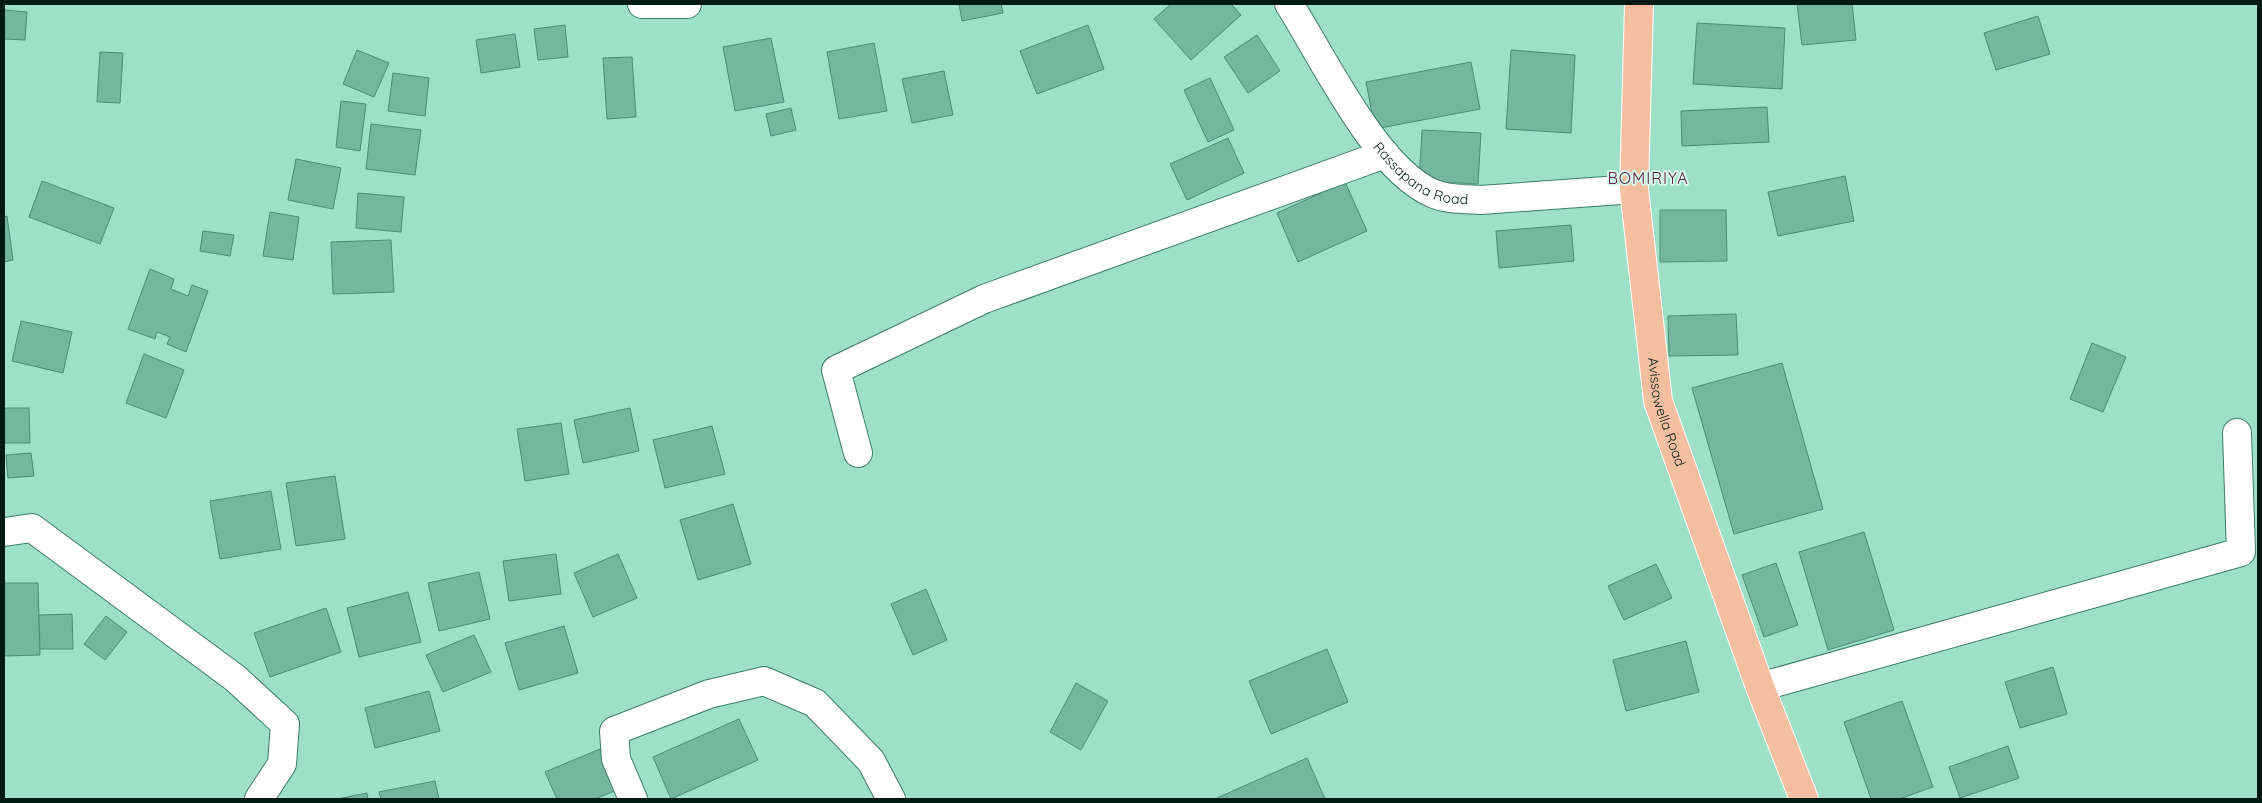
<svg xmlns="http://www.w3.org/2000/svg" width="2262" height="803" viewBox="0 0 2262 803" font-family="Quicksand,sans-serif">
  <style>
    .building { fill: #75b69e; stroke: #4c8c76 }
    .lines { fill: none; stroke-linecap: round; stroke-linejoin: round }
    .minor-casing { stroke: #3d7d68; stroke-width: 30 }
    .major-casing { stroke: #fff; stroke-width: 30 }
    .minor { stroke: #fff; stroke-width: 28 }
    .major { stroke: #f4bfa1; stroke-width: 28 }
    .labels { text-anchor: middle; stroke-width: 4; stroke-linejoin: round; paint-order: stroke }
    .street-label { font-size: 14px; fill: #011a12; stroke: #d8f8eb }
    .quarter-label { font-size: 16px; letter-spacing: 1px; fill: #5e2042; stroke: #d8f8eb }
  </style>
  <rect width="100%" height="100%" fill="#9ddfc7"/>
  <g class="building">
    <polygon points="959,4 1001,4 1003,13 962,21"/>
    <polygon points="1171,4 1231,4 1241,15 1191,60 1154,19"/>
    <polygon points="1797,4 1852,4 1856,40 1802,45"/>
    <polygon points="4,10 27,12 25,40 4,39"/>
    <polygon points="2038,16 2050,54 1996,70 1984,33"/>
    <polygon points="1697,23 1785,28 1782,89 1693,84"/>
    <polygon points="565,25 568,57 538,60 534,29"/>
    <polygon points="1088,25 1104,69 1037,94 1020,51"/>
    <polygon points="515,34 520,67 481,73 476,40"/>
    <polygon points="1257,35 1280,71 1248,93 1224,57"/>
    <polygon points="771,38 784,102 735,111 723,47"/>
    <polygon points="874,43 887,111 839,119 827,52"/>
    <polygon points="357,50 389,63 374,97 343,84"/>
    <polygon points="1511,50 1575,55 1571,133 1506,129"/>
    <polygon points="100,52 123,53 120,103 97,102"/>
    <polygon points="632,57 636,117 607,119 603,58"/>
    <polygon points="1471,62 1480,109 1375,129 1366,82"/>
    <polygon points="944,71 953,115 912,123 902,79"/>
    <polygon points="393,73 429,78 425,116 388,111"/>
    <polygon points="1210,78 1234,130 1208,142 1184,90"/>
    <polygon points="341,101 366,104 360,151 336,147"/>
    <polygon points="1767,107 1769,142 1682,146 1681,111"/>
    <polygon points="791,108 796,130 771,136 766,114"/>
    <polygon points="371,124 421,130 415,175 366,169"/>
    <polygon points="1422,130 1481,133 1478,184 1419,181"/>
    <polygon points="1228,138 1244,173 1187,200 1170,164"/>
    <polygon points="296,159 341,168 333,209 288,200"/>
    <polygon points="1845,176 1854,221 1778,236 1768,192"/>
    <polygon points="42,181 114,208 100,244 29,217"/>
    <polygon points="1345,182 1367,231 1298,262 1277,213"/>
    <polygon points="358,193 404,197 401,232 356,228"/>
    <polygon points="1660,210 1726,210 1727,261 1660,262"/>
    <polygon points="270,212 299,217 293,260 263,256"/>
    <polygon points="7,216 13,260 4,262 4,217"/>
    <polygon points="1571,225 1574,261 1499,268 1496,231"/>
    <polygon points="203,231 234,235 230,256 200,251"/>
    <polygon points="391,240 394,292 333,294 331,242"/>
    <polygon points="150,269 174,279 171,289 188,296 192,285 208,291 186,352 167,344 170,337 157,332 155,339 128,329"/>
    <polygon points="1736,314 1738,355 1669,356 1668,316"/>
    <polygon points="21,321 72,332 63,373 12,361"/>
    <polygon points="2092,343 2126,357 2103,412 2070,399"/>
    <polygon points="144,354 184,370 166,418 126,403"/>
    <polygon points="1782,363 1823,509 1734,534 1692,388"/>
    <polygon points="4,408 29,408 30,443 4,443"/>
    <polygon points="630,408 639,451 583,463 574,420"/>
    <polygon points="561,423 569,474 525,481 517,429"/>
    <polygon points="712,426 725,474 665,488 653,440"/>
    <polygon points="31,453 34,476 8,478 6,455"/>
    <polygon points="335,476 345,539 296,546 286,483"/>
    <polygon points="271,491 281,549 220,559 210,501"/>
    <polygon points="733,504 751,564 698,580 680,520"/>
    <polygon points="1864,532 1894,630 1828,650 1799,552"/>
    <polygon points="556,554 561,594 509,601 503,561"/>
    <polygon points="618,554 637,598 593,617 574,573"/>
    <polygon points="1776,563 1798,625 1764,637 1742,575"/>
    <polygon points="1656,564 1672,598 1624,620 1608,586"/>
    <polygon points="479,572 490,619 439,631 428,583"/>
    <polygon points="4,583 38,583 40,655 4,656"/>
    <polygon points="926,589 947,640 913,655 891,604"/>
    <polygon points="408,592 421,642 359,657 347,608"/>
    <polygon points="326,608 341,652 270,677 254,633"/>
    <polygon points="72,614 73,649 40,649 39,615"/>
    <polygon points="106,616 127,632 105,660 84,644"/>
    <polygon points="564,626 578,673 519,690 505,643"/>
    <polygon points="474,635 491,672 443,692 426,655"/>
    <polygon points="1686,641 1699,692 1626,711 1613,660"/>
    <polygon points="1327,649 1348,702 1271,734 1249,681"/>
    <polygon points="2053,667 2067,714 2020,728 2005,682"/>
    <polygon points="1076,683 1108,701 1081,750 1050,732"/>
    <polygon points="429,691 440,731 375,748 365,708"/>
    <polygon points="1902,701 1933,787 1899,799 1871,799 1844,722"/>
    <polygon points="739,719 758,760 671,799 653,757"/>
    <polygon points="2008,746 2019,778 1960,798 1949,767"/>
    <polygon points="600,749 617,790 595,799 557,799 545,772"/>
    <polygon points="1307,758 1325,799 1217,799 1217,798"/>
    <polygon points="435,781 439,799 381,799 379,792"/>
    <polygon points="367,793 368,799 337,799"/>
  </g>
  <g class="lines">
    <defs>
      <g id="minor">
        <polyline points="642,4 687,4"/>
        <path id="s1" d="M 1289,4 C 1323,57 1375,168 1432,193 C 1447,200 1465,199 1481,200 L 1634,189"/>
        <polyline points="858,453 836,370 984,299 1385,154"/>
        <polyline points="4,532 32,528 235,678 285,724 282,764 259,799"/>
        <polyline points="1760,687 2241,552 2237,433"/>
        <polyline points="633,799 616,759 614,731 709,694 764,681 815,703 871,761 891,799"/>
      </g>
      <g id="major">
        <path id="s2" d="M 1639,4 L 1634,189 L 1658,401 L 1760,687 L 1804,799"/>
      </g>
    </defs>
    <use href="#minor" class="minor-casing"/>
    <use href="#major" class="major-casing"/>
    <use href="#minor" class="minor"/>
    <use href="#major" class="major"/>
  </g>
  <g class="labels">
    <g class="street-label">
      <text dy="5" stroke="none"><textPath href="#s1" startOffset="221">Rassapana Road</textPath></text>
      <text dy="5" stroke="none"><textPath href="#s2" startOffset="411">Avissawella Road</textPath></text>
    </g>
    <g class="quarter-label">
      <text x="1648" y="184">BOMIRIYA</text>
    </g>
  </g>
  <rect width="2262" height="803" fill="none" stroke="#011a12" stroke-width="10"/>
</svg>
